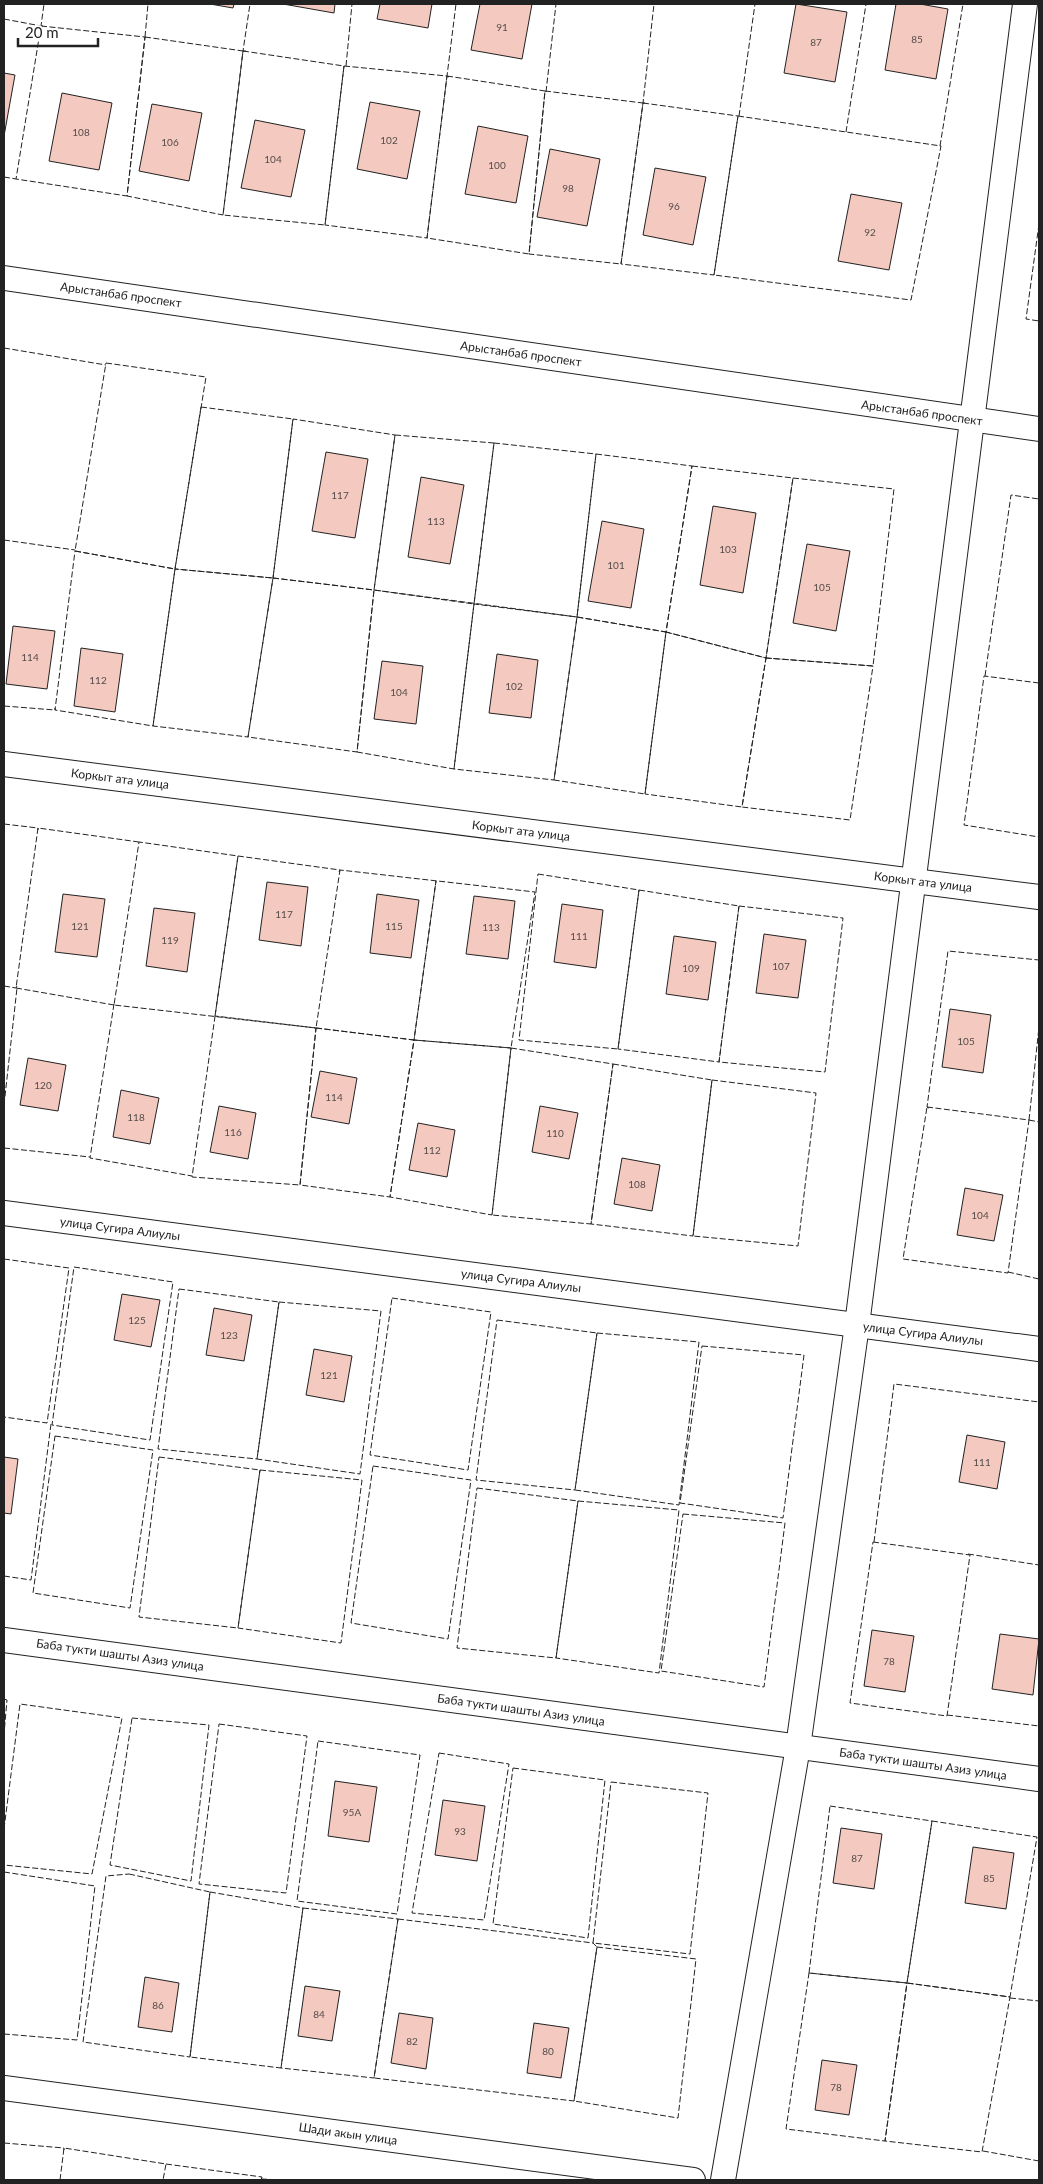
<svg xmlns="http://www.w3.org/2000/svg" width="1043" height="2184" viewBox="0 0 1043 2184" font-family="Lato,sans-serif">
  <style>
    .building { fill: #f3c9c0; stroke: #222 }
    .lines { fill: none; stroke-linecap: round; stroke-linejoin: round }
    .minor-casing { stroke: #222; stroke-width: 26 }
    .minor { stroke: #fff; stroke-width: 24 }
    .fence { stroke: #222; stroke-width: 1; stroke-dasharray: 6 2.5; stroke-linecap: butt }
    .labels { text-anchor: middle; stroke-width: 4; stroke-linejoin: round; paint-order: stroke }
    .number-label { font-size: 10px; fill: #564c4a }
    .street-label { font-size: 12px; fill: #222; stroke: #fff }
  </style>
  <rect width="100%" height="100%" fill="#fff"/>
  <g class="building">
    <polygon points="210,4 234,4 233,8"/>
    <polygon points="283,4 335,4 334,13"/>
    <polygon points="380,4 432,4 428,28 377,19"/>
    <polygon points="480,4 532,4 522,59 471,50"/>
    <polygon points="796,4 847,12 835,82 784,73"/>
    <polygon points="896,4 920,4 948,9 936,79 885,70"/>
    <polygon points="4,73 15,75 4,136"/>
    <polygon points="62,93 112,103 99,170 49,161"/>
    <polygon points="370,102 420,111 407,179 357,169"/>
    <polygon points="152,104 202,113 189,181 139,171"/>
    <polygon points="255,120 305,130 291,197 241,188"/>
    <polygon points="478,126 528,136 516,203 465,194"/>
    <polygon points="550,149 600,159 587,226 537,217"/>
    <polygon points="655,168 706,177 693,245 643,235"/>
    <polygon points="851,194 902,203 889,270 838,261"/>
    <polygon points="326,452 368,459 355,538 312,531"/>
    <polygon points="421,477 464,485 450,564 408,557"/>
    <polygon points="713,506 756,513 743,593 700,585"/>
    <polygon points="602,521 644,529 631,608 588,601"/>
    <polygon points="807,544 850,551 836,631 793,623"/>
    <polygon points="13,626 55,631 47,689 6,684"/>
    <polygon points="81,648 123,654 115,712 74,706"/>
    <polygon points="497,654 538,660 531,718 489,713"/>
    <polygon points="382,661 423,666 416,724 374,719"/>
    <polygon points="267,882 308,887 301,946 259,940"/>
    <polygon points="63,894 105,899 97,957 55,952"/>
    <polygon points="377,894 419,900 411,958 370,953"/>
    <polygon points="474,896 515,901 508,959 466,954"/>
    <polygon points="562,904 603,910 596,968 554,962"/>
    <polygon points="154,908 195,913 187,972 146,966"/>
    <polygon points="764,934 806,940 798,998 756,993"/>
    <polygon points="674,936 716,942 708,1000 666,994"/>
    <polygon points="950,1009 991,1015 983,1073 942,1067"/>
    <polygon points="28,1058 66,1065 58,1111 20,1105"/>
    <polygon points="320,1071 357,1078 349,1124 311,1117"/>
    <polygon points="121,1090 159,1098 150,1144 113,1137"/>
    <polygon points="219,1106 256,1113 248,1159 210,1152"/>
    <polygon points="540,1106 578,1113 569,1159 532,1152"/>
    <polygon points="418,1123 455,1130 447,1177 409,1170"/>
    <polygon points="622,1158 660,1165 652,1211 614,1204"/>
    <polygon points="965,1188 1003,1195 994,1241 957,1235"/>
    <polygon points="122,1294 160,1300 151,1347 114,1340"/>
    <polygon points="214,1308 252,1315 244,1361 206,1355"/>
    <polygon points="314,1349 352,1356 344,1402 306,1395"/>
    <polygon points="967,1435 1005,1442 997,1489 959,1482"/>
    <polygon points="4,1457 18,1459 11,1514 4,1513"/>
    <polygon points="872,1630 914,1636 905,1692 864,1686"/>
    <polygon points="1000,1634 1039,1639 1033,1695 992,1689"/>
    <polygon points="335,1781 377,1787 369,1842 328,1836"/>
    <polygon points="443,1800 485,1806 477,1861 435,1855"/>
    <polygon points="841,1828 882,1834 874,1889 833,1883"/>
    <polygon points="973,1847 1014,1853 1006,1909 965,1903"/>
    <polygon points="145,1977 179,1983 172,2032 138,2027"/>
    <polygon points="305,1986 340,1991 332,2041 298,2036"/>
    <polygon points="399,2013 433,2018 426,2069 391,2063"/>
    <polygon points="534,2023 569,2028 561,2078 527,2073"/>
    <polygon points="822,2060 857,2065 849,2115 815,2110"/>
  </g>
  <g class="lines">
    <defs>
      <g id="minor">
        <polyline points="4,278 1039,429"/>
        <polyline points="4,764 1039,897"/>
        <polyline points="4,1213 1039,1349"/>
        <polyline points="4,1640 1039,1779"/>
        <polyline points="4,2088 693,2180"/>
        <polyline points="723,2180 798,1747 857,1325 1025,4"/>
      </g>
    </defs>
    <use href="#minor" class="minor-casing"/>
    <use href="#minor" class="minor"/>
    <g class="fence">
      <polyline points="4,19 41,26 41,28"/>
      <polygon points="41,26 145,37 127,196 16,179"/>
      <polyline points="43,26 41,26 44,4"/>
      <polygon points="145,37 243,51 223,215 127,196"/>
      <polyline points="145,37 148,4"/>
      <polygon points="243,51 344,66 325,225 223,215"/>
      <polyline points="246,51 243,51 250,4"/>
      <polygon points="344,66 447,76 427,238 325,225"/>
      <polyline points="346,66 352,4"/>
      <polygon points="447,76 545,91 529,254 427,238"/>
      <polyline points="449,77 447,76 456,4"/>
      <polygon points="545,91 643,103 621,264 529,254"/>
      <polyline points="546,92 556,4"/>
      <polygon points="643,103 738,116 714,275 621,264"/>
      <polyline points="645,103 643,103 654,4"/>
      <polygon points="738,116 941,146 911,300 714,275"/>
      <polyline points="739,116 755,4"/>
      <polyline points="846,132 866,4"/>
      <polyline points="940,146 963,4"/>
      <polyline points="4,177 16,179"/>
      <polyline points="1039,224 1026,319 1039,321"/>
      <polyline points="4,348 106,365"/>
      <polygon points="106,363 206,377 175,569 75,551"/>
      <polygon points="201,407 293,419 273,578 175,569"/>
      <polygon points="395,435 494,443 474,604 374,590"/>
      <polygon points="494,443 596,454 577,617 474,604"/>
      <polygon points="596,454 692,466 666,632 577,617"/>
      <polygon points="692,466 793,478 766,658 666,632"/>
      <polygon points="793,478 894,489 873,666 766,658"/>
      <polyline points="4,540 75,550"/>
      <polygon points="75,551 175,569 153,726 55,710"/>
      <polyline points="273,578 374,590 395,435 293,419 273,578 248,737 153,726 175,569 273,578"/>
      <polygon points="273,578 374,590 357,752 248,737"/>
      <polyline points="474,604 454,769 554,780 577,617 374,590 357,752 454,769 474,604"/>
      <polygon points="577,617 666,632 645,794 554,780"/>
      <polygon points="666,632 766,658 742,807 645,794"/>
      <polygon points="766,658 873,666 850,820 742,807"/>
      <polyline points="985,676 1011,495 1039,499"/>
      <polyline points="1039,683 984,676 964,825 1039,837"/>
      <polyline points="4,706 55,710 55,708"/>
      <polyline points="4,824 38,828 38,830"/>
      <polyline points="339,872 340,870 535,892 511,1048 414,1040 436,881"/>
      <polygon points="538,874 639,890 618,1049 519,1040"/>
      <polygon points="639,890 739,906 719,1062 618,1049"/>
      <polygon points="739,906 843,918 825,1072 719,1062"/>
      <polyline points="4,986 16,988 17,986"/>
      <polyline points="114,1004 90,1158 192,1176"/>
      <polyline points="114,1005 16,988 38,828 139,842 138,844"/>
      <polyline points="215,1016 238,856 340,870 316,1028 114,1005 139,842 238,856 192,1177 300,1185 316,1028 215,1016"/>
      <polyline points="316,1028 414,1040 436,881"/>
      <polygon points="316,1028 414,1040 390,1197 300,1185"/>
      <polygon points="414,1040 511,1048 492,1215 390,1197"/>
      <polygon points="511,1048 613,1064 591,1224 492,1215"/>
      <polygon points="613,1064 712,1080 693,1236 591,1224"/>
      <polygon points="712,1080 816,1093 798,1246 693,1236"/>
      <polyline points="4,1105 17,988"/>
      <polygon points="927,1107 1029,1120 1008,1273 903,1259"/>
      <polyline points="929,1108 927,1107 948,951 1039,960"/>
      <polyline points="1029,1120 1039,1027"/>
      <polyline points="1029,1120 1039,1122"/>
      <polyline points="4,1148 90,1157"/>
      <polyline points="4,1259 69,1268 47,1423 4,1417"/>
      <polygon points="74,1267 173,1282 150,1440 52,1425"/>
      <polyline points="1008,1272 1039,1279"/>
      <polygon points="179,1289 279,1302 257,1459 158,1449"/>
      <polygon points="392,1298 491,1312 468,1470 370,1455"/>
      <polygon points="279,1302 381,1311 360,1474 257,1459"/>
      <polygon points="497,1320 597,1333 575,1490 476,1480"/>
      <polygon points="597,1333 699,1342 679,1505 575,1490"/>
      <polygon points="702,1346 804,1355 783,1518 680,1503"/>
      <polygon points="55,1436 153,1450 130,1608 33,1593"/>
      <polygon points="159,1457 260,1470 238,1628 139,1617"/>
      <polygon points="373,1466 471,1480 448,1639 351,1623"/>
      <polygon points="260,1470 362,1480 341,1643 238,1628"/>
      <polygon points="477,1488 578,1501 556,1658 457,1648"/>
      <polygon points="578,1501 679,1510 659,1673 556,1658"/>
      <polygon points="683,1514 785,1523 764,1687 661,1671"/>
      <polygon points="873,1542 970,1555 947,1716 850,1703"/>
      <polyline points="874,1542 894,1384 1039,1402"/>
      <polyline points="968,1554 1039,1565"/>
      <polyline points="4,1576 31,1580 51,1424"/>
      <polyline points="4,1699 7,1700 4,1734"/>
      <polyline points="947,1715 1039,1726"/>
      <polygon points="132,1718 209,1725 191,1881 110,1865"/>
      <polygon points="219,1724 307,1736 286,1893 199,1884"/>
      <polygon points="318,1741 420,1755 397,1914 297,1901"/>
      <polygon points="439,1753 509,1764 484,1920 412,1913"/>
      <polygon points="513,1768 605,1780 588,1938 493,1924"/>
      <polygon points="611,1782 708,1793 690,1954 593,1943"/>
      <polygon points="830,1806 932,1821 907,1983 809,1973"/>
      <polygon points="932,1821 1037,1837 1010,1997 907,1983"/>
      <polyline points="4,1829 20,1704 122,1718 92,1874 4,1865"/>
      <polyline points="4,1872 95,1886 77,2040 4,2034"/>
      <polygon points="129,1874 210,1892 190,2057 83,2042 106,1876"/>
      <polygon points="210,1892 303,1908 281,2068 190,2057"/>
      <polygon points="303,1908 398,1919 374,2078 281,2068"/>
      <polygon points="398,1919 593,1943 597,1947 574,2101 374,2078"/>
      <polygon points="597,1947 696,1959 678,2118 574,2101"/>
      <polygon points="809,1973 907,1983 885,2141 786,2129"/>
      <polygon points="907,1983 1010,1997 982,2152 885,2141"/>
      <polyline points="1010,1998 1039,2001"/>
      <polyline points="4,2143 64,2148 64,2150"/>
      <polyline points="983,2151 1039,2161"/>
      <polyline points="166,2164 262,2177 261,2180"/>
      <polyline points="261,2179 282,2180"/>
      <polyline points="60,2180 64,2148 166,2164 163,2180"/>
    </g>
  </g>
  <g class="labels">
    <g class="number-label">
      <text x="502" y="31">91</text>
      <text x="917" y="43">85</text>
      <text x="816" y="46">87</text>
      <text x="81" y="136">108</text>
      <text x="389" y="144">102</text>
      <text x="170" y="146">106</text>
      <text x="273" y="163">104</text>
      <text x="497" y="169">100</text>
      <text x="568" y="192">98</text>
      <text x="674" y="210">96</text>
      <text x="870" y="236">92</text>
      <text x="340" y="499">117</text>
      <text x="436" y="525">113</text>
      <text x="728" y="553">103</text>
      <text x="616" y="569">101</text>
      <text x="822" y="591">105</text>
      <text x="30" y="661">114</text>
      <text x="98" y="684">112</text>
      <text x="514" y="690">102</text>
      <text x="399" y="696">104</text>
      <text x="284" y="918">117</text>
      <text x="80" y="930">121</text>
      <text x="394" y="930">115</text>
      <text x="491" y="931">113</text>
      <text x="579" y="940">111</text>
      <text x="170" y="944">119</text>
      <text x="781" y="970">107</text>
      <text x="691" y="972">109</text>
      <text x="966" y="1045">105</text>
      <text x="43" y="1089">120</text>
      <text x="334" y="1101">114</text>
      <text x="136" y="1121">118</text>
      <text x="233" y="1136">116</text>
      <text x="555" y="1137">110</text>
      <text x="432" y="1154">112</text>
      <text x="637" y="1188">108</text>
      <text x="980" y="1219">104</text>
      <text x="137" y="1324">125</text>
      <text x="229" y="1339">123</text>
      <text x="329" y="1379">121</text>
      <text x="982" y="1466">111</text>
      <text x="889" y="1665">78</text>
      <text x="352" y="1816">95А</text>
      <text x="460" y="1835">93</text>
      <text x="857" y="1862">87</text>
      <text x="989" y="1882">85</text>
      <text x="158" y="2009">86</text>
      <text x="319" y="2018">84</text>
      <text x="412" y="2045">82</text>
      <text x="548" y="2055">80</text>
      <text x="836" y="2091">78</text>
    </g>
    <g class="street-label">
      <text transform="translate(121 295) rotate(8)" y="4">Арыстанбаб проспект</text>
      <text transform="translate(521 354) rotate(8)" y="4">Арыстанбаб проспект</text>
      <text transform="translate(922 413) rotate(8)" y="4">Арыстанбаб проспект</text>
      <text transform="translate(120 779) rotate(7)" y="4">Коркыт ата улица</text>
      <text transform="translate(521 831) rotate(7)" y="4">Коркыт ата улица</text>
      <text transform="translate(923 882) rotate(7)" y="4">Коркыт ата улица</text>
      <text transform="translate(120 1229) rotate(7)" y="4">улица Сугира Алиулы</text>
      <text transform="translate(521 1281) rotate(7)" y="4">улица Сугира Алиулы</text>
      <text transform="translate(923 1334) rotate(7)" y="4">улица Сугира Алиулы</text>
      <text transform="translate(120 1655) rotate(8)" y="4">Баба тукти шашты Азиз улица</text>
      <text transform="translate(521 1710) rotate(8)" y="4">Баба тукти шашты Азиз улица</text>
      <text transform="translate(923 1764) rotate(8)" y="4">Баба тукти шашты Азиз улица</text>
      <text transform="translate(348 2134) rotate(8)" y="4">Шади акын улица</text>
    </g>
  </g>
  <rect width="1043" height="2184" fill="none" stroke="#222222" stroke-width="10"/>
  <path d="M18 38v8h80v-8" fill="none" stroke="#222222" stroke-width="2.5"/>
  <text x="25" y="38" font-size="15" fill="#222222" stroke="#ffffff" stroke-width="4" paint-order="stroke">20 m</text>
</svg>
